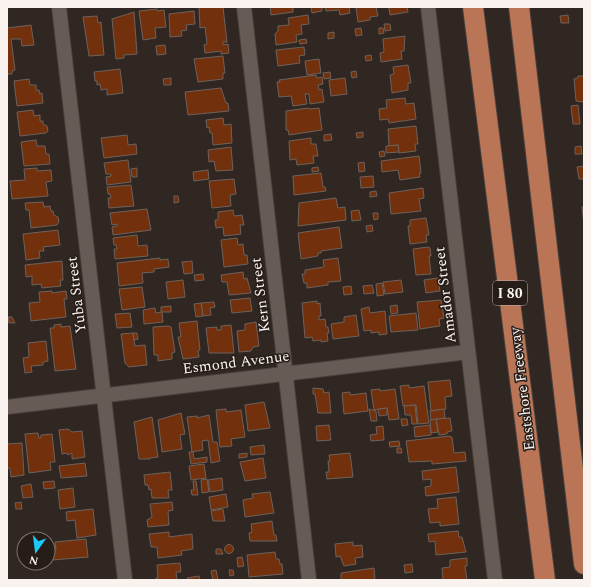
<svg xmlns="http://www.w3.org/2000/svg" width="591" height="587" viewBox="0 0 591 587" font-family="Spectral,serif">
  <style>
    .building { fill: #72310c; stroke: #6d625c }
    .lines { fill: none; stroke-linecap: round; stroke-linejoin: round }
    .minor-casing { stroke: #4a413d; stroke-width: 16 }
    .highway-casing { stroke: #4a413d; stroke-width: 22 }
    .minor { stroke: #675b56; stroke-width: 14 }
    .highway { stroke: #ba7556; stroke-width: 20 }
    .labels { text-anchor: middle; stroke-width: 3; stroke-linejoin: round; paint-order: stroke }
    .shield { fill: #261d19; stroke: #bab2af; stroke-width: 1 }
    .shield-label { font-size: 14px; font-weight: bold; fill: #f9f2ef }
    .street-label { font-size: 15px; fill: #f9f2ef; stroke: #261d19 }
  </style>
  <rect width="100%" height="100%" fill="#302622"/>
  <g class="building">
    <polygon points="199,7 223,7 227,42 223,42 223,45 228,44 229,53 221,54 221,51 205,53 204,45 207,44 205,27 200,28"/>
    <polygon points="270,7 293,7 293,12 271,15"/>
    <polygon points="311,7 322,7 322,11 312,13"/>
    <polygon points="325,7 349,7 350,13 340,15 339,10 326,11"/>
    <polygon points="354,7 376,7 378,16 370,17 370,20 358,22 356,7"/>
    <polygon points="386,7 407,7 408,12 390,15 389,8"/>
    <polygon points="157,9 157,11 164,10 166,27 155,28 156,38 143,40 139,11"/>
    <polygon points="194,11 195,24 186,25 187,30 181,31 182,36 170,37 169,14"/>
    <polygon points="134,12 137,54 124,55 124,58 116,59 112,19"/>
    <polygon points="308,15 309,24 301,25 302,34 296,35 297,42 276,45 275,34 278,31 278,26 289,25 288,18"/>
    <polygon points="568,15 569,23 561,23 560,16"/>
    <polygon points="97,16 98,23 101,22 104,55 89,56 83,17"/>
    <polygon points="384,24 390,24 391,30 385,31"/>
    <polygon points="31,25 34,45 22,46 21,39 11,39 15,70 12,71 12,74 7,74 7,28"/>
    <polygon points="361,28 362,35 356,36 355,29"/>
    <polygon points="379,28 383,28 384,33 379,34"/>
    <polygon points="334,32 334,38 328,39 328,33"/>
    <polygon points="405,36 404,51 401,51 402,59 381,62 380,53 384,52 383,39"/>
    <polygon points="306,39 307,43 300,44 299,40"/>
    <polygon points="165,45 166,54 157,55 156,46"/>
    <polygon points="304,47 305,55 299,56 300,63 278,66 276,50"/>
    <polygon points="371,55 372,60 366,61 365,56"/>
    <polygon points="223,56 225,73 223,73 223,79 198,82 194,59"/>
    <polygon points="319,59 321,73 307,75 305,61"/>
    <polygon points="408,65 411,83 408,83 408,90 392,93 390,75 394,74 393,67"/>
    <polygon points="120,69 123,93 107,95 107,89 101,90 100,84 97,85 97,81 95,81 94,72"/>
    <polygon points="356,71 357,77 352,78 351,72"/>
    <polygon points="330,72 331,78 324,79 323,73"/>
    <polygon points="316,75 317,78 322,77 323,84 318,85 319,90 322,89 324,102 310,104 309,94 305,94 307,104 293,106 291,96 279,97 277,82 280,82 279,80"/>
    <polygon points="578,76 584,76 584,102 576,101 574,79 578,78"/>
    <polygon points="171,78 171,85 164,85 163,79"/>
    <polygon points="345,78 347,94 331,96 329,80"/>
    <polygon points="29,79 30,85 36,85 36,90 39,90 40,94 42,93 43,103 17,106 14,81"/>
    <polygon points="221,88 226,103 228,103 229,111 188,115 185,92"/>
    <polygon points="405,98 406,104 414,103 416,119 389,123 388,119 380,120 379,109 387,108 386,100"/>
    <polygon points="578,105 580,124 573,124 571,106"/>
    <polygon points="308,108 309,109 319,108 322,130 289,135 288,130 286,130 286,111"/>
    <polygon points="33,110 34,116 40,115 40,121 43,121 43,124 47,126 48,131 46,133 20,136 17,112"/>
    <polygon points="223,118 224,125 231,124 232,143 213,145 212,133 210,133 209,127 207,128 206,120"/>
    <polygon points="416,126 418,144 415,144 416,151 399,153 398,145 389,146 388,129"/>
    <polygon points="363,132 363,137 357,138 356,133"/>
    <polygon points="331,134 332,140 324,141 324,135"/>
    <polygon points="127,135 128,145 136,144 137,154 104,158 101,138"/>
    <polygon points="311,138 311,144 316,144 318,156 313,156 314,163 297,165 296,159 290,160 289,141"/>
    <polygon points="36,140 37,146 45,146 46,154 49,154 50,164 24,166 21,142"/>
    <polygon points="398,145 399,152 386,153 386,146"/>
    <polygon points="581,146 582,154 575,154 575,147"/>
    <polygon points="231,147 233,170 216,171 214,161 209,162 208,150"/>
    <polygon points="384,151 385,156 380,157 379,152"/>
    <polygon points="419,156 421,173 419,173 420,177 400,180 398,170 382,172 381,161"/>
    <polygon points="128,160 131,182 107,185 106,177 111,176 111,174 106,174 104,163"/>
    <polygon points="364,162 365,171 359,172 358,163"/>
    <polygon points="584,166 584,179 579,179 577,167"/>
    <polygon points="318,167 319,171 312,172 312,168"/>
    <polygon points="37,168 37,171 51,170 52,181 46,182 48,196 12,199 10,181 25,180 24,169"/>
    <polygon points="137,168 137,177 132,177 131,169"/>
    <polygon points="208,170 209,179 194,181 193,172"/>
    <polygon points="321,173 323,187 325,187 326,191 294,195 293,176"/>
    <polygon points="373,176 374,187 361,188 360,177"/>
    <polygon points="234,179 236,194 230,195 231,206 212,208 209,181"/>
    <polygon points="131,185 134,206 109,208 108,198 111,198 110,194 108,194 107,187"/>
    <polygon points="423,188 424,198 419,199 421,211 391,214 389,193"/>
    <polygon points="376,191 377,196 370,197 370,192"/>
    <polygon points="174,196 178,196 179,202 174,203"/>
    <polygon points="336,198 338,208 345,207 346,220 298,226 299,203"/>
    <polygon points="43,202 44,207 50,206 51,211 53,211 54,215 58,217 59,222 57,225 31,228 29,210 26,210 25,203"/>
    <polygon points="582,207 584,207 584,225"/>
    <polygon points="147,209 151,230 113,235 112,227 117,226 117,224 112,225 110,213"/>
    <polygon points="233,210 234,216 242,215 244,225 240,225 241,234 224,236 223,227 216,228 215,220 218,220 218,212"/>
    <polygon points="359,210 361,220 352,221 351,211"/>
    <polygon points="373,213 378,213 378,219 374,220"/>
    <polygon points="426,218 429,235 426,235 427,242 410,244 408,226 410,226 410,220"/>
    <polygon points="372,225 373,231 367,232 366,226"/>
    <polygon points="339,227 342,248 321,251 321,253 318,253 318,256 301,259 298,233"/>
    <polygon points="58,230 60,245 43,247 44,251 39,251 40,258 26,260 23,234"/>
    <polygon points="137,235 138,246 147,245 148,256 115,259 114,249 117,249 116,245 114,245 113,238"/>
    <polygon points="237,238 238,245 243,244 244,255 247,255 248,264 224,267 221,240"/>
    <polygon points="428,247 430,248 431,256 429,256 431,274 416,275 413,249"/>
    <polygon points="160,258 160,260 168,259 169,267 154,269 154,272 142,273 143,283 119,286 117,263"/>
    <polygon points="338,258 341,281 328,282 328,285 307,288 307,283 304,283 302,274 305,274 305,270 324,267 323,260"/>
    <polygon points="62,261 63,280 60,280 61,286 42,288 41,284 32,285 32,276 26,277 25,265"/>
    <polygon points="192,261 193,273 184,274 182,262"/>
    <polygon points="243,272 244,279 247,278 251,293 229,295 227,282 222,282 221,275"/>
    <polygon points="203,274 204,280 195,281 194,275"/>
    <polygon points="438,278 440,291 426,293 424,280"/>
    <polygon points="183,280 185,297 168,299 166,282"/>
    <polygon points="401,280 403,292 385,294 383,282"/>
    <polygon points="382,283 384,295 377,296 376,284"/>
    <polygon points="372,285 374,293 364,294 363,286"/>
    <polygon points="351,286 352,294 344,295 343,287"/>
    <polygon points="142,287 145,307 122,310 119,289"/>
    <polygon points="52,291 52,293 66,291 67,299 64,299 66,317 31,321 29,303 40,302 39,292"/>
    <polygon points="250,298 252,311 232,313 230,300"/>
    <polygon points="441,300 444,318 439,319 440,326 420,329 417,302"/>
    <polygon points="317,301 317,304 320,303 321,316 319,316 319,320 325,319 326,327 328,327 329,333 327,333 328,341 321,342 321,340 313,341 312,337 305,338 302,303"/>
    <polygon points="214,302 215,307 210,308 211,315 203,316 201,303"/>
    <polygon points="201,303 203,316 196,317 194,304"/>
    <polygon points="397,305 398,313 391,314 390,306"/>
    <polygon points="171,306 171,312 161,312 161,307"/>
    <polygon points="369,307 370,313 385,311 387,334 379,335 379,332 371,333 371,330 364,331 361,309"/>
    <polygon points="155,308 156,313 162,312 163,322 144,324 143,310"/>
    <polygon points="130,313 132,327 117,328 115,314"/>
    <polygon points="416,313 418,330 391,332 389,316"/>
    <polygon points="356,315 359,336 333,339 331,324 344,322 344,317"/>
    <polygon points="8,317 12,317 15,323 9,323"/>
    <polygon points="197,321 200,350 198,351 199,357 183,359 178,337 181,337 179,323"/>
    <polygon points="256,322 259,346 253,347 251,351 239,352 237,331 245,330 245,324"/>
    <polygon points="61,324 61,327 70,326 76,369 55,371 50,328 54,328 54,325"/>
    <polygon points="231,325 234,353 209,353 206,328 217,327 217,330 221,330 221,326"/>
    <polygon points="168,326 171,327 175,352 172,353 172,359 158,361 158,355 154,355 153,327"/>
    <polygon points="133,333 135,346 145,345 147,365 129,367 125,363 121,334"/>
    <polygon points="133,333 137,333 138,339 134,340"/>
    <polygon points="46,341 48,361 43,362 43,365 31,366 32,372 25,373 23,358 29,357 28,343"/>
    <polygon points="450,380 452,396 445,397 446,409 431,411 428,382"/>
    <polygon points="409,385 409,388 424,386 429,423 418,424 416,405 403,406 400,386"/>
    <polygon points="313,388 323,389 324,393 329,392 331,413 318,413 315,394 313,394"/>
    <polygon points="380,389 380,391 395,389 399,419 389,420 387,408 374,410 371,390"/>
    <polygon points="350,392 350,395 366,393 368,411 344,414 342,393"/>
    <polygon points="264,402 270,428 248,431 245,405"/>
    <polygon points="415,405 417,424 412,424 411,415 405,415 404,406"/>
    <polygon points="387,408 387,415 379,416 378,409"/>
    <polygon points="226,409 226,412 241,410 245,437 231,439 232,446 220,447 216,410"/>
    <polygon points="369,409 376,411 377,421 371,421"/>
    <polygon points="444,409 445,418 431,420 430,411"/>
    <polygon points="181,413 185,434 180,435 182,449 162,452 158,420"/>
    <polygon points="209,415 213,442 217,442 220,461 211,463 208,440 202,441 203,450 192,452 187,417 197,416 197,418"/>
    <polygon points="152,417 158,457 150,458 150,459 139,459 134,422"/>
    <polygon points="450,418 452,431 447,432 447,434 439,435 436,419"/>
    <polygon points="401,419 407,419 408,425 402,426"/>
    <polygon points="436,419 438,432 431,433 430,420"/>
    <polygon points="329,425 331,440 317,441 316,426"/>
    <polygon points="430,425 431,435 415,437 414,427"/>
    <polygon points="383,426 384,440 371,441 370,435 377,434 376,427"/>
    <polygon points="68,429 72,432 82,431 85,457 72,459 72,453 68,455 67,453 62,454 59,430"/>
    <polygon points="38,433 39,438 41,438 41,435 52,434 55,462 50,462 51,470 29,473 25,434"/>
    <polygon points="449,436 452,437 454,453 465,452 466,461 432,464 432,461 409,462 406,441"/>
    <polygon points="7,437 8,444 22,443 24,475 11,477 10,468 7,468"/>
    <polygon points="399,441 400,446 390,447 389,442"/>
    <polygon points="264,445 265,454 251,455 250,447"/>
    <polygon points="397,448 401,448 402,453 397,453"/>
    <polygon points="189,452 193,452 194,459 207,457 207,462 191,464"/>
    <polygon points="247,453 247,457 239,458 239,454"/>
    <polygon points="350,453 353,477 327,479 326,472 329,472 328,461 330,461 329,455"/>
    <polygon points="263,458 266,478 245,481 240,462"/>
    <polygon points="85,463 87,476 61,478 59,466"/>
    <polygon points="204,464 206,478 191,480 189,466"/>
    <polygon points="456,467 459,492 426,496 425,487 431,486 431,479 423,480 422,471"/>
    <polygon points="170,472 172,490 168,490 169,498 152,498 151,489 149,490 148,485 145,485 144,475"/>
    <polygon points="222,478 223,490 210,492 208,480"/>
    <polygon points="207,479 209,492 202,493 201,480"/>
    <polygon points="54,481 55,488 44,489 43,482"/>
    <polygon points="193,481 196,481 198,495 192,495 191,490 194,490"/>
    <polygon points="31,484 33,497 23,498 21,486"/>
    <polygon points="73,488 75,507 60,509 58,490"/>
    <polygon points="270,492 274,513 245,517 243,500 253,498 252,494"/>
    <polygon points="226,494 228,507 211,510 209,497"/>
    <polygon points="456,497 459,524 440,526 440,522 430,523 428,509 438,508 437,499"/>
    <polygon points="21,502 22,509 16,509 15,503"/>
    <polygon points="172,502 173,510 168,511 169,525 148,527 147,520 152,517 150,504"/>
    <polygon points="93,509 96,535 77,538 75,520 67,521 66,512"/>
    <polygon points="223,509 225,521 213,521 211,511"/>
    <polygon points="272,521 274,535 276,535 277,541 250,541 249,533 252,532 251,524"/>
    <polygon points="458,531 459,537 462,537 466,552 436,555 435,541 429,542 428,534"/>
    <polygon points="169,532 169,537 192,534 193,549 181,551 182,555 158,558 157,547 151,547 149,534"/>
    <polygon points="86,539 88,557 53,560 52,551 56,550 55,542"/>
    <polygon points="353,542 353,546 362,545 363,557 355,558 356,564 344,566 340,556 336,557 335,544"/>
    <circle cx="229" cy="549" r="4.5"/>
    <polygon points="216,549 221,549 223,554 216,554"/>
    <polygon points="275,552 276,559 279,559 280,564 282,564 283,574 249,577 247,555"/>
    <polygon points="242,557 244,566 238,567 237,558"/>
    <polygon points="467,558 467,566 465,566 467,580 443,580 442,568 450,567 450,560"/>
    <polygon points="180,563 181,572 176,572 177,580 156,580 156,578 158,578 157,565"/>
    <polygon points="412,564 413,572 405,573 404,565"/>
    <polygon points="374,568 375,580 341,580 341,573"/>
    <polygon points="216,570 218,580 213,580 211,571"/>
    <polygon points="229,570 233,570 234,575 230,576"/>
    <polygon points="199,576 200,580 188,580 187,578"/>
  </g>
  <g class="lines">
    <defs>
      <g id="minor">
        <polyline points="59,7 125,580"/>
        <polyline points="244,7 309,580"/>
        <polyline points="428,7 495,580"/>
        <polyline points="7,407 468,352"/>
      </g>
      <g id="highway">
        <polyline points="473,7 545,580"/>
        <polyline points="519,7 584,564"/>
      </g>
    </defs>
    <use href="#minor" class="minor-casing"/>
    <use href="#highway" class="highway-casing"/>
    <use href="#minor" class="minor"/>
    <use href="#highway" class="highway"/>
  </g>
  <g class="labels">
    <rect class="shield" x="493" y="281" width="34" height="24" rx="3"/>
    <g class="shield-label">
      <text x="510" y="298">I 80</text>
    </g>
    <g class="street-label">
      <text transform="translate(76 295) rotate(-97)" y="5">Yuba Street</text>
      <text transform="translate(260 295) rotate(-97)" y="5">Kern Street</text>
      <text transform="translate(445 295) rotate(-97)" y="5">Amador Street</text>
      <text transform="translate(236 362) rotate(-7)" y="5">Esmond Avenue</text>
      <text transform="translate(522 389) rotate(-97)" y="5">Eastshore Freeway</text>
    </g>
  </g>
  <rect width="591" height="587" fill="none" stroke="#f9f2ef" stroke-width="16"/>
  <g transform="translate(36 551) rotate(194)"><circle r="19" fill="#261d19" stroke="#7a726f"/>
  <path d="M0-3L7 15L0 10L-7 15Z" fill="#1cc9fc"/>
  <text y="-6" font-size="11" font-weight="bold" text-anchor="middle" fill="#f9f2ef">N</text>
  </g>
</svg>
